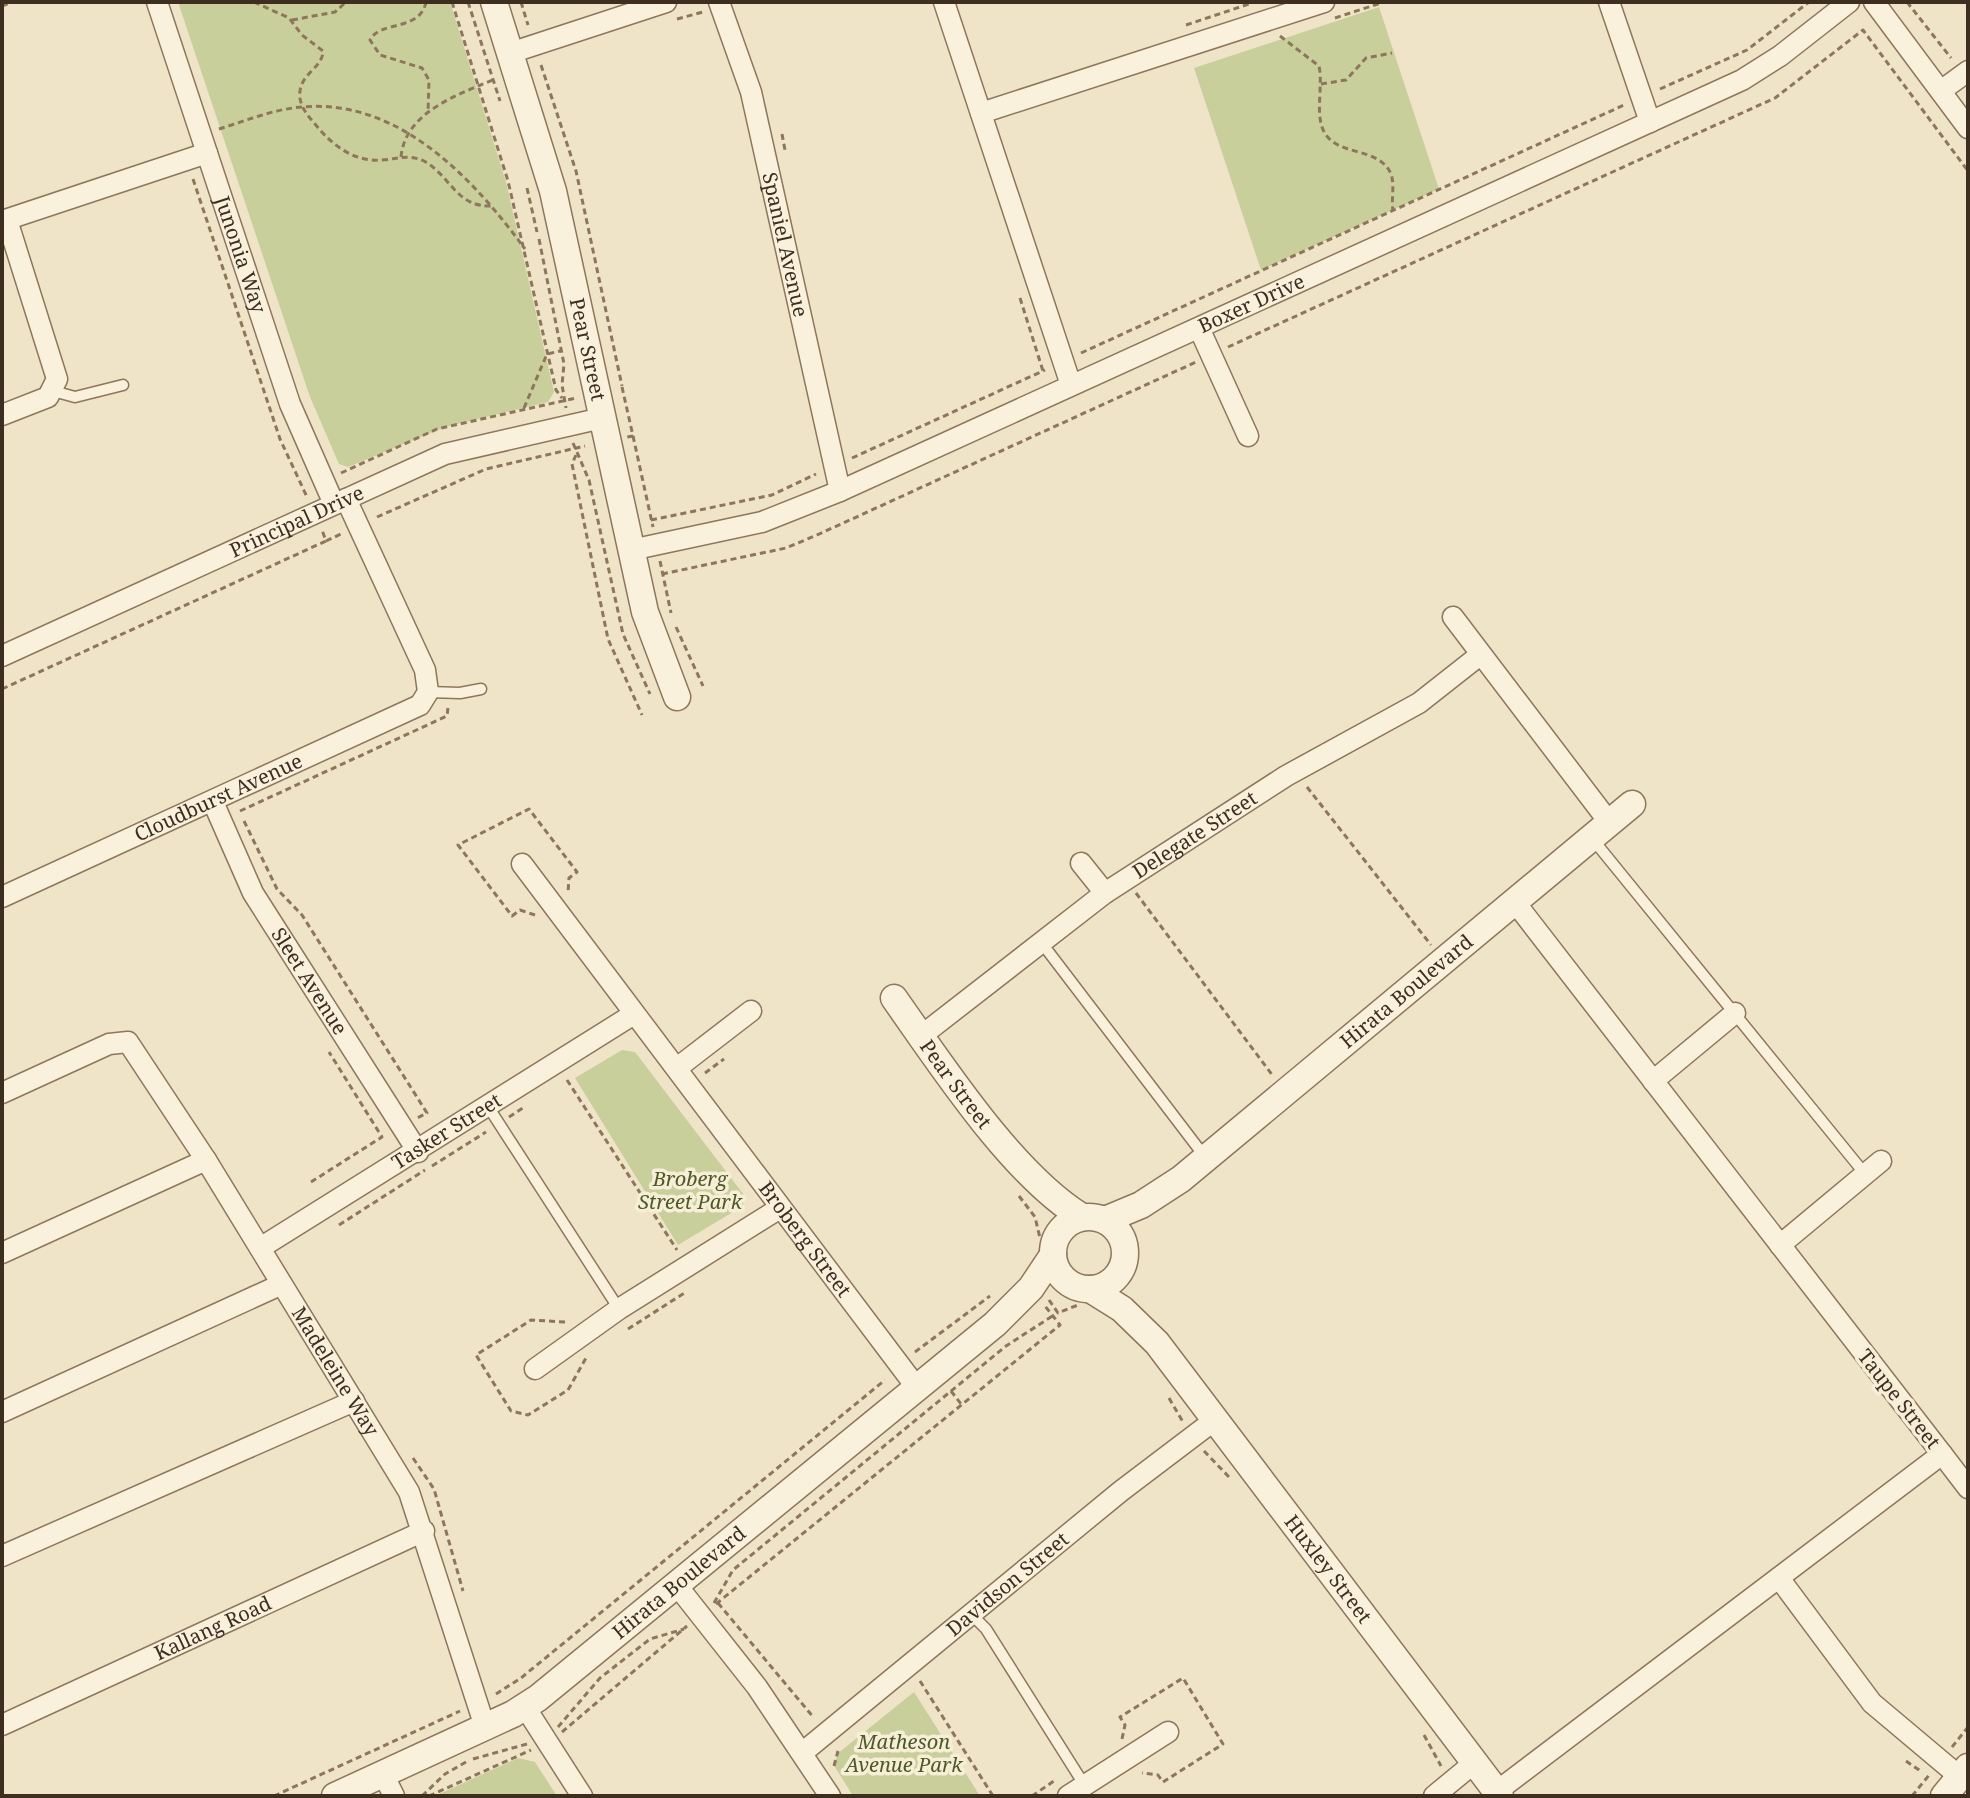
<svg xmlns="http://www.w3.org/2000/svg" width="1970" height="1798" viewBox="0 0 1970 1798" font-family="'Noto Serif',serif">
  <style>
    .green { fill: #c9cf9b }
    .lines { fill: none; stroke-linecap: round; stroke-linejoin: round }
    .service-casing { stroke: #8d765c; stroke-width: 13 }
    .minor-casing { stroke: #8d765c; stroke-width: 23 }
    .tertiary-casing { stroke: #8d765c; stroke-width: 29 }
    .path { stroke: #8d765c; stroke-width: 3; stroke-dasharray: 6 4; stroke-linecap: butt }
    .service { stroke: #faf1dc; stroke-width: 10 }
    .minor { stroke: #faf1dc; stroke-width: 20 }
    .tertiary { stroke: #faf1dc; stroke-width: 26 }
    .labels { text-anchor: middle; stroke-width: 7; stroke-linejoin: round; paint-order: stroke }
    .street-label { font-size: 20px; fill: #3d2e20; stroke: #f7eed8 }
    .park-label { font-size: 20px; font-style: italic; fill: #4d5a26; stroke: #f7eed8 }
  </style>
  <rect width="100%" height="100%" fill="#f0e4c8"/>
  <g class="green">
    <polygon points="178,2 450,2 506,182 554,392 548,402 445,427 348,467 339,464 310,397"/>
    <polygon points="1379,7 1439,189 1261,270 1194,68"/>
    <polygon points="622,1050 635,1052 744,1195 743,1206 678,1245 575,1078"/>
    <polygon points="914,1692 980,1796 853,1796 835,1767 837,1754"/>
    <polygon points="518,1758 535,1762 557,1796 435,1796"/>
  </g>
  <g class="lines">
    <defs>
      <g id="service">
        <polyline points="53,391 75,397 123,385"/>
        <polyline points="428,692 460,693 481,689"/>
        <polyline points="1591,837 1865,1174"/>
        <polyline points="1041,942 1205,1157"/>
        <polyline points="489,1108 619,1309"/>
        <polyline points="972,1615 986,1629 1085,1786"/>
      </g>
      <g id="minor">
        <path id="s1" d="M 157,2 L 290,404 L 334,504"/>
        <path id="s2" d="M 719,2 L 751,92 L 840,491"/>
        <polyline points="944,2 1071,385"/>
        <polyline points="1609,2 1650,122"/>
        <polyline points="1874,2 1968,128"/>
        <polyline points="510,53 666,2"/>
        <polyline points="1942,90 1968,71"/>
        <polyline points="981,113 1324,2"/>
        <polyline points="2,221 207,153"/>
        <polyline points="1199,328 1248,436"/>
        <polyline points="2,415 48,397 57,379 7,220"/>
        <path id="s3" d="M 631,550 L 762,522 L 840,491 L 1742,80 L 1780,56 L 1849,2"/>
        <polyline points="1453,617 1609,822"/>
        <path id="s4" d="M 2,656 L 445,454 L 602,418"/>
        <path id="s5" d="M 213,802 L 253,893 L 418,1152"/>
        <polyline points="1081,863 1105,893"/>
        <path id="s6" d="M 522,864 L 917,1388"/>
        <path id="s7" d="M 2,897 L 420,705 L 428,692 L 425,670 L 346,499"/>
        <path id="s8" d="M 921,1036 L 1105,893 L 1286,776 L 1419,703 L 1480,655"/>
        <polyline points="677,1068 751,1011"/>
        <polyline points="1653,1081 1735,1013"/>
        <path id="s9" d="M 2,1093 L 109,1044 L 128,1042 L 206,1160 L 409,1492 L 485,1727"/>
        <polyline points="1780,1245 1881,1161"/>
        <path id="s10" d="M 260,1248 L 634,1014"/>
        <polyline points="2,1253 206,1160"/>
        <polyline points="535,1369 619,1309 780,1208"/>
        <polyline points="2,1412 280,1285"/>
        <polyline points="1942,1454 1968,1488"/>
        <polyline points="2,1556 354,1401"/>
        <polyline points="1779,1578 1872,1703 1960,1777"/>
        <polyline points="675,1583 757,1687 830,1796"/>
        <polyline points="525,1707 582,1796"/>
        <path id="s11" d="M 2,1725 L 424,1531"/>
        <path id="s12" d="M 802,1753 L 1121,1491 L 1216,1419"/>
        <polyline points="383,1774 394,1796"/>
        <polyline points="1496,1792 1942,1454 1514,901"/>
        <polyline points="1068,1796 1168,1732"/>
        <polyline points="1434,1796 1474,1763"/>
      </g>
      <g id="tertiary">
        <path id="s13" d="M 494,2 L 553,191 L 645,612 L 677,697"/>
        <path id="s14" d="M 894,998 C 942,1066 1012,1174 1082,1217"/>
        <circle cx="1089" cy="1253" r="36"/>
        <path id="s15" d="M 1105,1220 L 1141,1205 L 1181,1179 L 1632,804"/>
        <path id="s16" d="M 1090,1289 L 1122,1309 L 1157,1343 L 1500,1796"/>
        <path id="s17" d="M 335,1796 L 513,1714 L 538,1698 L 995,1324 L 1031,1288 L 1053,1255"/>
        <polyline points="1944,1796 1968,1767"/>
      </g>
    </defs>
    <use href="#service" class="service-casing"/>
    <use href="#minor" class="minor-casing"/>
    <use href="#tertiary" class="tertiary-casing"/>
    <g class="path">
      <path d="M 254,2 L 289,18 L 302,35 L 323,51 C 323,67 302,73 300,91 C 298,104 307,115 315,124 C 332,145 353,162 382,160 C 397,159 409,154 424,161 C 451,176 456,208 493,206"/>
      <path d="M 426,2 C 420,32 380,20 370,40 L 380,55 L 422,68 L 429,80 L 428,113"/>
      <polyline points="452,2 508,181 556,390 562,398"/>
      <polyline points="468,2 500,101"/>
      <polyline points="521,2 528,25"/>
      <polyline points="1907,2 1951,58"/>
      <polyline points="2,6 13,2"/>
      <polyline points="1335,18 1384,2"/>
      <polyline points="677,19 703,12"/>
      <polyline points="292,20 335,12 346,2"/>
      <polyline points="1186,25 1255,2"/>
      <path d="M 1280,36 L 1319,66 C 1323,85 1316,109 1322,127 C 1333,159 1378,144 1391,174 C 1395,185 1391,199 1393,211"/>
      <polyline points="541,65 576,171 622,386"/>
      <polyline points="1321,84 1346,80 1366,58 1392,53"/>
      <polyline points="1660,89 1747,50 1809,2"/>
      <path d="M 219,129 C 245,121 274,109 302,107 C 398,98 473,178 525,249"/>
      <polyline points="782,134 785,150"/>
      <path d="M 401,157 C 405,113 456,95 493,80"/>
      <polyline points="193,179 280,439 307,497"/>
      <polyline points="527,188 537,232"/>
      <polyline points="539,239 564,364 562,385 566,408"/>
      <polyline points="1020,298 1043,371"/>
      <polyline points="1228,347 1775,98 1863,30 1968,171"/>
      <polyline points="1081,353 1624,105"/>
      <polyline points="622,387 633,436 627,437"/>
      <polyline points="524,408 547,354 560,351"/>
      <polyline points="633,436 653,527"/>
      <polyline points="573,443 589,480 623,634 650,694"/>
      <polyline points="576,455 572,464 608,639 642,715"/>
      <polyline points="852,458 1045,370"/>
      <polyline points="341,473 437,429 576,398"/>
      <polyline points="377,517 486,469 585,446"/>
      <polyline points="651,520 772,495 816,474"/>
      <polyline points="326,541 341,534"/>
      <polyline points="660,561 671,613"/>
      <polyline points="662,574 786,548 817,535 1196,362"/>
      <polyline points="676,627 703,686"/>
      <polyline points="2,689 326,541 322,530"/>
      <polyline points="1307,787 1431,945"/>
      <polyline points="240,811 447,716 448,708"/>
      <polyline points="244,821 277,889 302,915 427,1113 417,1118"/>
      <polyline points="1136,893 1273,1076"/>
      <polyline points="535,915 520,910 512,916 458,845 529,809 577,872 569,878 568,893"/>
      <polyline points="705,1073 724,1059"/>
      <polyline points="567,1080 677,1250"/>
      <polyline points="509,1117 523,1108"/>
      <polyline points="432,1166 486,1132"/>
      <polyline points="311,1182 382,1137 329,1052"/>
      <polyline points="1019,1196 1035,1217 1040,1238"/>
      <polyline points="339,1225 425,1170"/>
      <polyline points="1049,1300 1058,1313 1078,1305"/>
      <polyline points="565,1322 531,1320 476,1355 511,1411 528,1415 568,1390 586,1358"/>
      <polyline points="628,1329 686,1292"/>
      <polyline points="915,1352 990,1296"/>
      <polyline points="951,1391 961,1404"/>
      <polyline points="1169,1398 1183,1422"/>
      <polyline points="1204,1451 1229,1477"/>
      <polyline points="413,1458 434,1489 463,1591"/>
      <polyline points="714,1603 733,1570 1006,1346 1054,1315"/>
      <polyline points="718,1603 814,1718"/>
      <polyline points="716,1604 1060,1325 1045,1306"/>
      <polyline points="920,1681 993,1796"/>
      <polyline points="496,1694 521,1678 885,1380"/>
      <polyline points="558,1727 600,1678 650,1639 684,1629"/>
      <polyline points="562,1732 687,1626"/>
      <polyline points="1424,1735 1441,1766"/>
      <polyline points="1122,1739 1125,1725 1120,1717 1183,1678 1223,1744 1163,1782 1158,1775 1142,1773"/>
      <polyline points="1952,1747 1968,1727"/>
      <polyline points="473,1759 527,1744"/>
      <polyline points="1906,1761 1922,1772"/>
      <polyline points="834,1766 838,1751"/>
      <polyline points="274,1796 460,1711"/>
      <polyline points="422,1796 445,1774 466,1762"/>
      <polyline points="429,1796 531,1750"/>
      <polyline points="1032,1796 1054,1781"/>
      <polyline points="1912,1796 1930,1774"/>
    </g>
    <use href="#service" class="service"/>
    <use href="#minor" class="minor"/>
    <use href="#tertiary" class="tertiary"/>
  </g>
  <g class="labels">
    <g class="street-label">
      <text dy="7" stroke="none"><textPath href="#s2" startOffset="252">Spaniel Avenue</textPath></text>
      <text dy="7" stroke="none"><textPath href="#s1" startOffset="266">Junonia Way</textPath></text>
      <text dy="7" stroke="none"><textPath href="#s3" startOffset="670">Boxer Drive</textPath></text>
      <text dy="7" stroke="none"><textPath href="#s13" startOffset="360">Pear Street</textPath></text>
      <text dy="7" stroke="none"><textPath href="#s4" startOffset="324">Principal Drive</textPath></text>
      <text dy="7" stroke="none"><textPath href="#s7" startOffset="238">Cloudburst Avenue</textPath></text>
      <text dy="7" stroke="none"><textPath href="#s8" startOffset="340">Delegate Street</textPath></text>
      <text dy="7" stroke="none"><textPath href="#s5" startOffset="204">Sleet Avenue</textPath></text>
      <text dy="7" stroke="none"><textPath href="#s15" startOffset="380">Hirata Boulevard</textPath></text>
      <text dy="7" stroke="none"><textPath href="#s14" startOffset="106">Pear Street</textPath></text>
      <text dy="7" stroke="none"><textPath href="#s10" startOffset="220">Tasker Street</textPath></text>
      <text dy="7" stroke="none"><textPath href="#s6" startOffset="470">Broberg Street</textPath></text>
      <text dy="7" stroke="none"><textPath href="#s9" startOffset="526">Madeleine Way</textPath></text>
      <text transform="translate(1899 1399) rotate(52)" y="7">Taupe Street</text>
      <text dy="7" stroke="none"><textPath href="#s16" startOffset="370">Huxley Street</textPath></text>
      <text dy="7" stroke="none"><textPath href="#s17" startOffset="408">Hirata Boulevard</textPath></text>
      <text dy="7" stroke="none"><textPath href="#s12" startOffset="266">Davidson Street</textPath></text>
      <text dy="7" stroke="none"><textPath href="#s11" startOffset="232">Kallang Road</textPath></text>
    </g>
    <g class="park-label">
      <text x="690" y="1186">Broberg<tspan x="690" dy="23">Street Park</tspan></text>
      <text x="904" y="1749">Matheson<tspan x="904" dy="23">Avenue Park</tspan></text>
    </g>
  </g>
  <rect width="1970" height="1798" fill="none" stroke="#3d2e20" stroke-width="8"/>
</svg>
